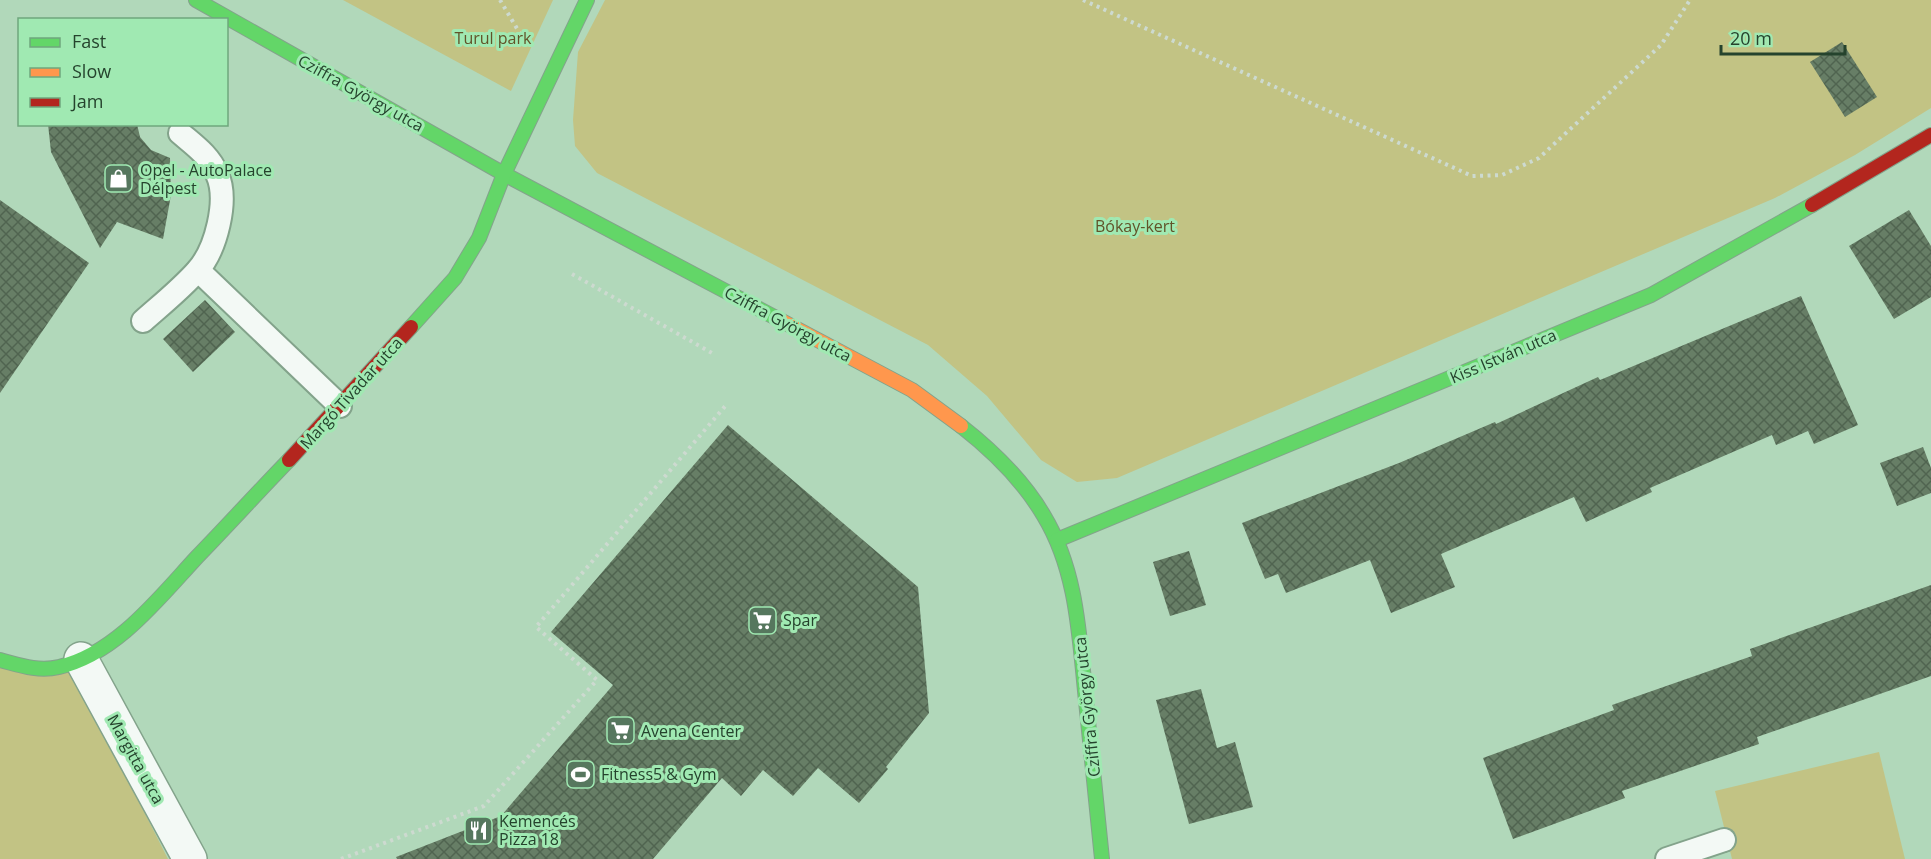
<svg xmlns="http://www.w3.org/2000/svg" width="1931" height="859" viewBox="0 0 1931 859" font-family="'Open Sans',sans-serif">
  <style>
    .green { fill: #c2c384 }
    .building { fill: url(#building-cross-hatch) }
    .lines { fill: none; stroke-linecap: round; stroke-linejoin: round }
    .lane-casing { stroke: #83a38b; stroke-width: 26 }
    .street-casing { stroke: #83a38b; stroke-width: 36 }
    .fast-casing { stroke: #83a38b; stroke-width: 16 }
    .slow-casing { stroke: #83a38b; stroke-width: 16 }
    .jam-casing { stroke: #83a38b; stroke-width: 16 }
    .path { stroke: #cddad0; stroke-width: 4; stroke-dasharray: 3 4.5; stroke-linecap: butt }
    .lane { stroke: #f3f9f5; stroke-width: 22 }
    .street { stroke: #f3f9f5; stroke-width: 33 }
    .fast { stroke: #63d668; stroke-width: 14 }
    .slow { stroke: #ff974d; stroke-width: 14 }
    .jam { stroke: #b3261e; stroke-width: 14 }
    .labels { text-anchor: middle; stroke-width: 6; stroke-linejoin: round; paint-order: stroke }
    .park-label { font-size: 16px; fill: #615329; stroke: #a0e9b2 }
    .street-label { font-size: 16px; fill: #25432d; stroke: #a0e9b2 }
    .poi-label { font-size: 16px; fill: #25432d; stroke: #a0e9b2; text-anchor: start }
  </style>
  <defs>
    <pattern id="building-cross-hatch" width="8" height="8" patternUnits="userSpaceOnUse" patternTransform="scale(1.5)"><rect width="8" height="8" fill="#677e66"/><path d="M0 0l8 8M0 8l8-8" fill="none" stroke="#506450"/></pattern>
  </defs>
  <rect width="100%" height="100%" fill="#b1d8ba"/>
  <g class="green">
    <polygon points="343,0 553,0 511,91"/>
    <polygon points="605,0 1931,0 1931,108 1855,155 1775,198 1117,478 1077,482 1041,460 987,396 928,345 597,173 575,146 573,120 578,52"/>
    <polygon points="0,660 69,663 168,859 0,859"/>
    <polygon points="1879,752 1905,859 1732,859 1715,791"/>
  </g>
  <g class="building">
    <polygon points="1842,42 1877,97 1845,117 1810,62"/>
    <polygon points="48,124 137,124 140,137 151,150 170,158 171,195 163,239 117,222 100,248 51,152"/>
    <polygon points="0,200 89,263 0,393"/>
    <polygon points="1909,210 1931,246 1931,297 1894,319 1849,246"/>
    <polygon points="1801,296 1858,425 1814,444 1808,431 1776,445 1772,435 1650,488 1652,492 1586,522 1574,497 1441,554 1455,587 1391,613 1370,560 1286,593 1278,574 1265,579 1242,523 1399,463 1495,422 1496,424 1598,377 1600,380"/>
    <polygon points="205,300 235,332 193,372 163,339"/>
    <polygon points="728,425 918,587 929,713 886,767 888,769 859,803 818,768 793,796 763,770 741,796 722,778 653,859 397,859 396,857 501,816 613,685 551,632"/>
    <polygon points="1923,447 1931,468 1931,493 1897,506 1880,463"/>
    <polygon points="1189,551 1206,605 1170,616 1153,562"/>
    <polygon points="1931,585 1931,676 1757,737 1759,744 1622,791 1625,798 1513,839 1483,758 1614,710 1612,705 1752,656 1750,649"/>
    <polygon points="1201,689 1217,748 1235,742 1253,807 1189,824 1156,700"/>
  </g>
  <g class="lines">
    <defs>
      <g id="lane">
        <polyline points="198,270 340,406"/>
        <path d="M 143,321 C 161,305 181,289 197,271 C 216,250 229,200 217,174 C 210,156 194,145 180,133"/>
        <polyline points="1667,859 1724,840"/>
      </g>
      <polyline id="street" points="81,659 190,859"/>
      <g id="fast">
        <polyline points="196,0 504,174 780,320"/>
        <polyline points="411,327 455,278 479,238 504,174 587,0"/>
        <path d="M 961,426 C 993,451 1023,480 1044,516 C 1076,569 1079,631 1085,691 C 1091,747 1096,803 1102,859"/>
        <polyline points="1057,540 1651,295 1812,205"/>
        <path d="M 0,660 C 19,665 38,672 59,667 C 116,654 159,598 197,557 C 228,525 258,492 289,460"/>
      </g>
      <polyline id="slow" points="780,320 912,390 961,426"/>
      <g id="jam">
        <polyline points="1812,205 1931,135"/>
        <polyline points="289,460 411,327"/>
      </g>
    </defs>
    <use href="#lane" class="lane-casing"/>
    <use href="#street" class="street-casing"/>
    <use href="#fast" class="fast-casing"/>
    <use href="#slow" class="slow-casing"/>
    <use href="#jam" class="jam-casing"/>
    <g class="path">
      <polyline points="500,0 525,42"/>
      <polyline points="1083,0 1472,176 1502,175 1539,158 1661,45 1690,0"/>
      <polyline points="572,274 712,353"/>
      <polyline points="341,859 484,806 597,680 536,627 727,404"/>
    </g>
    <use href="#lane" class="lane"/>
    <use href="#street" class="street"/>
    <use href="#fast" class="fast"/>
    <use href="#slow" class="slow"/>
    <use href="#jam" class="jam"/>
  </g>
  <defs>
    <symbol id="shop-square" viewBox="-11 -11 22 22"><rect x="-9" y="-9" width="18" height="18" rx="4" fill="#56775e" stroke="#a0e9b2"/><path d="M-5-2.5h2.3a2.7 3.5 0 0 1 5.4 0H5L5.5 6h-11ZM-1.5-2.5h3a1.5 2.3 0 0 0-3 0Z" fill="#fff"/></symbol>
    <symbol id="supermarket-square" viewBox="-11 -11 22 22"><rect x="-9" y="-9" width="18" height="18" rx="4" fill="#56775e" stroke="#a0e9b2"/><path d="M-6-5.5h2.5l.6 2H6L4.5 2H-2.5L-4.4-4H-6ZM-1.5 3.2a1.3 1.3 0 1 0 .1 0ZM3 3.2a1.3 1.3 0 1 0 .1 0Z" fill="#fff"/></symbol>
    <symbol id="stadium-square" viewBox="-11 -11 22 22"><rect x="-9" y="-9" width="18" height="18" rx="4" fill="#56775e" stroke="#a0e9b2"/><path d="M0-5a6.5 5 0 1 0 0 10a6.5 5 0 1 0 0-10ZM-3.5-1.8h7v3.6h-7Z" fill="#fff"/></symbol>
    <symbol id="restaurant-square" viewBox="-11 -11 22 22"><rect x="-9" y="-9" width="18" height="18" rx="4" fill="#56775e" stroke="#a0e9b2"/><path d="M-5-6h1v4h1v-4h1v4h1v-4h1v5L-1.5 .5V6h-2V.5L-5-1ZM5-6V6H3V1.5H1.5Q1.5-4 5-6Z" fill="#fff"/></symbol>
  </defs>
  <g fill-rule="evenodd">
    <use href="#shop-square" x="102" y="162" width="33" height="33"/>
    <use href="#supermarket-square" x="746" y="604" width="33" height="33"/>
    <use href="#supermarket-square" x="604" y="714" width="33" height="33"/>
    <use href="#stadium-square" x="564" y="758" width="33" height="33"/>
    <use href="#restaurant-square" x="462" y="814" width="33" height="33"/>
  </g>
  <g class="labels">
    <g class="park-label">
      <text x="493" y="44">Turul park</text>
      <text x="1135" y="232">Bókay-kert</text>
    </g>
    <g class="street-label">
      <text transform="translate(361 93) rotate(29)" y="6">Cziffra György utca</text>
      <text transform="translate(788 324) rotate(28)" y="6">Cziffra György utca</text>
      <text transform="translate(1503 356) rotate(-23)" y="6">Kiss István utca</text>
      <text transform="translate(351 393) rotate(-48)" y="6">Margó Tivadar utca</text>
      <text transform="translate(1087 707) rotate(-96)" y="6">Cziffra György utca</text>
      <text transform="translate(136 759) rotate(61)" y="6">Margitta utca</text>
    </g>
    <g class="poi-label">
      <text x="140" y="176">Opel - AutoPalace<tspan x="140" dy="18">Délpest</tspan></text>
      <text x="783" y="626">Spar</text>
      <text x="641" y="737">Avena Center</text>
      <text x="601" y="780">Fitness5 &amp; Gym</text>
      <text x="499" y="827">Kemencés<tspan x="499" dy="18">Pizza 18</tspan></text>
    </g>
  </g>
  <rect x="18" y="18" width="210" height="108" fill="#a0e9b2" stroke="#6fa77d" stroke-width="1.5"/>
  <rect x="30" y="38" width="30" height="9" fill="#63d668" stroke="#6fa77d" stroke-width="1.5"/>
  <text x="72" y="48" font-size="18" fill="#25432d">Fast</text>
  <rect x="30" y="68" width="30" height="9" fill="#ff974d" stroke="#6fa77d" stroke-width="1.5"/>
  <text x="72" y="78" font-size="18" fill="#25432d">Slow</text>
  <rect x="30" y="98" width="30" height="9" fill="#b3261e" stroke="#6fa77d" stroke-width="1.5"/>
  <text x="72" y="108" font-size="18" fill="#25432d">Jam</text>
  <path d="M1721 45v9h124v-9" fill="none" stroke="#25432d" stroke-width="3"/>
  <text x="1730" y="45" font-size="18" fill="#25432d" stroke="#a0e9b2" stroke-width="4.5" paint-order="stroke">20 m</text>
</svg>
